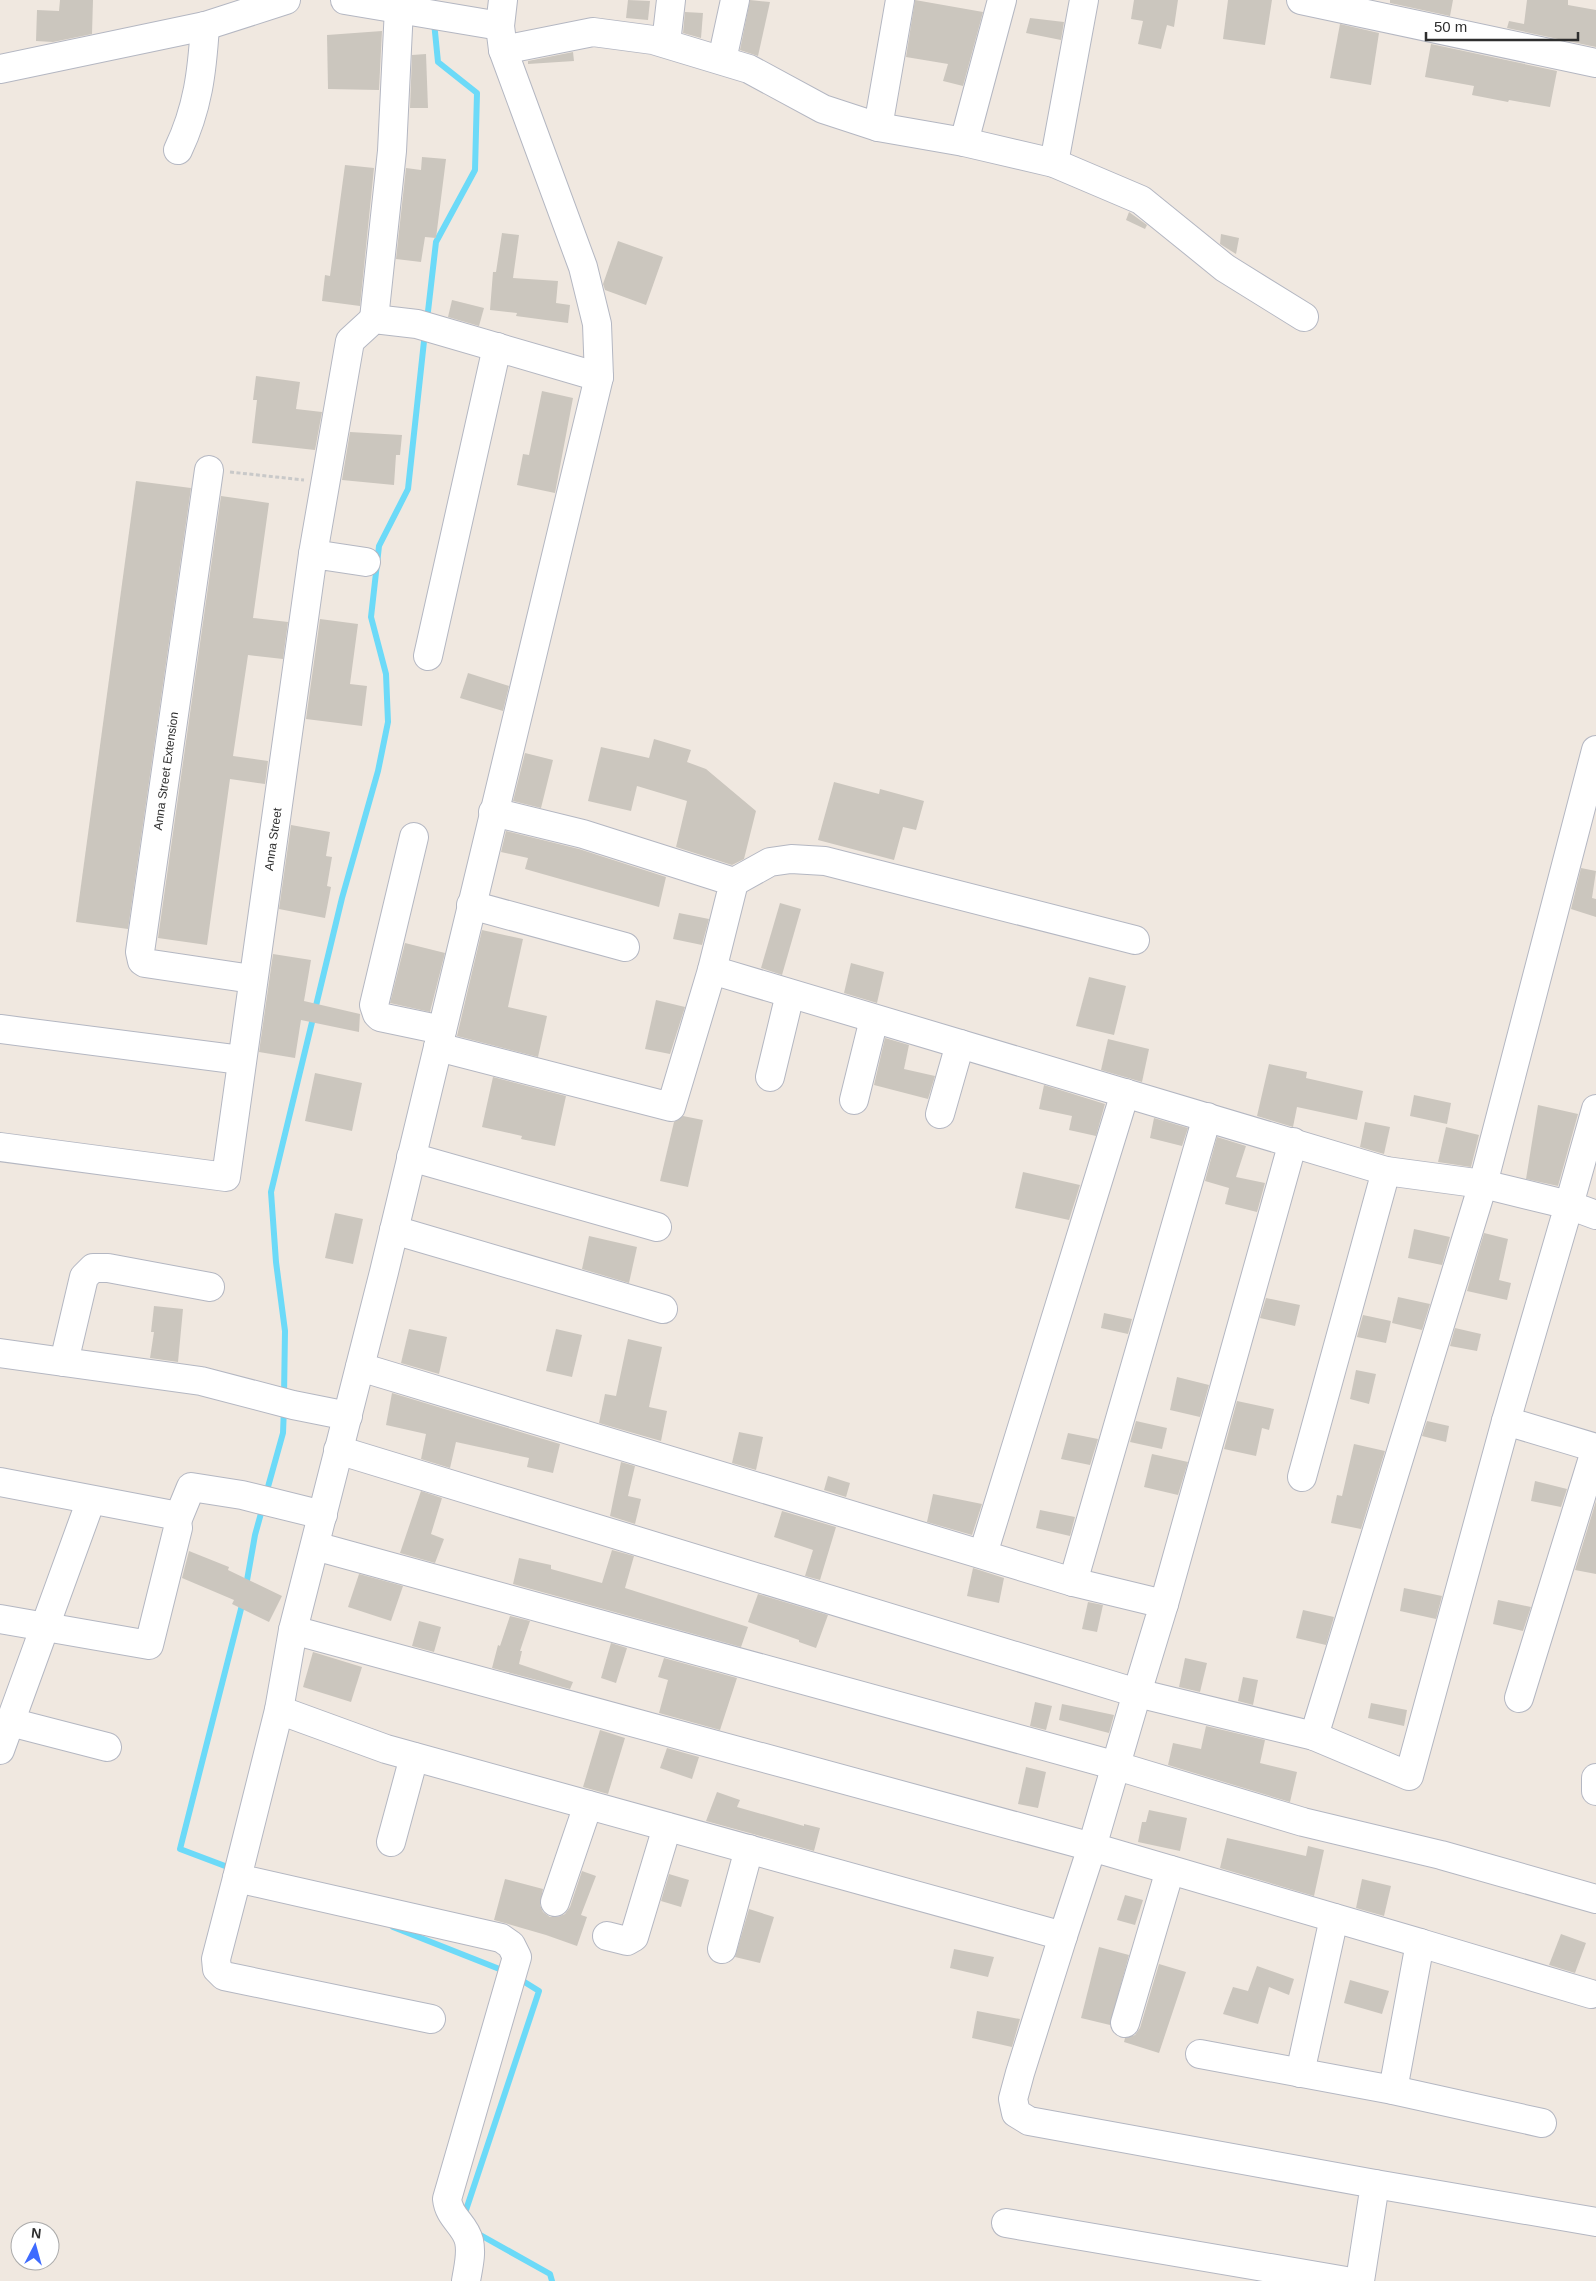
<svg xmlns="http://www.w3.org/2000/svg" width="1596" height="2281" viewBox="0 0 1596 2281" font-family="Helvetica,sans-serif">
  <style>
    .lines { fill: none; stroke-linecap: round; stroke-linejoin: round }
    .stream { stroke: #6cdaf8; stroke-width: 6 }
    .building { fill: #cbc6be }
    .minor-casing { stroke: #b4b7c2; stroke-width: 30 }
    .path { stroke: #c9c9c9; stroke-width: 3; stroke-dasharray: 4 2.5; stroke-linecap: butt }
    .minor { stroke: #fff; stroke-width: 28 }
    .labels { text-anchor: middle; stroke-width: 4; stroke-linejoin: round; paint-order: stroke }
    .street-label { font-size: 12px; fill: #2e2e2e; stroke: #fff }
  </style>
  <rect width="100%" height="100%" fill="#f0e8e0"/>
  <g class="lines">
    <g class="stream">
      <polyline points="427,320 436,242 475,170 477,93 438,62 434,22"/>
      <polyline points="284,1396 285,1331 276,1262 271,1192 342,898 378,771 388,722 386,674 371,617 379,546 408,489 425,332"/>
      <polyline points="266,1494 283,1433 284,1408"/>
      <polyline points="246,1586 255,1535 263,1506"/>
      <polyline points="233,1869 180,1849 243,1601"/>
      <polyline points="393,1927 507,1972"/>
      <polyline points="464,2216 539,1991 518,1978"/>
      <polyline points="475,2232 550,2274 552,2281"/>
    </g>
  </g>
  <g class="building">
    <polygon points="60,0 93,0 92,34 53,42 36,41 37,10 59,11"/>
    <polygon points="628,0 650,1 648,20 626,18"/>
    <polygon points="750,0 770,2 758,56 740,50"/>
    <polygon points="915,0 983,12 963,86 943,81 948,64 906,57"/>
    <polygon points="1134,0 1178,0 1174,27 1167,25 1161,49 1138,44 1143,21 1131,19"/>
    <polygon points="1228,0 1272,0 1265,45 1223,39"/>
    <polygon points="1390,0 1453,0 1450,16 1390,3"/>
    <polygon points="1527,0 1568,0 1568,5 1596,10 1596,47 1507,28 1509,21 1524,24"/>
    <polygon points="685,12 703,13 701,38 683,33"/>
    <polygon points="1030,18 1064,22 1061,40 1026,33"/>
    <polygon points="1340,24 1379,33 1371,85 1330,78"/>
    <polygon points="382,31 379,90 328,89 327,35"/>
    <polygon points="1431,44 1557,71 1550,107 1509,100 1508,102 1472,95 1474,86 1425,77"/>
    <polygon points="573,52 574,61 528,64 528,61"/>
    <polygon points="426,54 428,108 410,108 412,55"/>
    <polygon points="422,157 446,159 436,238 425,237 421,262 396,259 406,168 421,170"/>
    <polygon points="345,165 374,168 360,306 322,301 325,275 330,276"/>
    <polygon points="1129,212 1147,225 1145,229 1126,220"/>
    <polygon points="502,233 519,235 513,278 558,281 556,303 570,305 568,323 516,316 517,313 490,310 493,272 496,272"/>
    <polygon points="1221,234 1239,238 1236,254 1220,244"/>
    <polygon points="618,241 663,257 646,305 605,290 603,284"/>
    <polygon points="452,300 484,308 479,326 448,317"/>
    <polygon points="256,376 300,382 296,409 322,412 315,450 252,443 257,400 253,400"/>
    <polygon points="542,391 573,398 555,493 517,485 523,454 529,455"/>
    <polygon points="350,432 402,435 400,455 396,455 394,485 342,480"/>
    <polygon points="136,481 191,488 128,929 76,922"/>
    <polygon points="221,496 269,503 253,618 288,622 283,659 248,655 233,756 268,761 265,784 230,779 207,945 158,938"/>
    <polygon points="320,619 358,624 350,684 367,686 362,726 306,719"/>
    <polygon points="468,673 509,686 503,711 460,698"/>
    <polygon points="654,739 691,750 687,762 706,769 756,811 744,859 732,865 676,847 687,801 637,786 631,811 588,801 601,747 649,758"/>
    <polygon points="525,753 553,760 541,808 513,801"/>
    <polygon points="834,782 879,794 880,789 924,801 916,830 903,827 894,860 818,840"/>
    <polygon points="291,825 330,832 326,856 332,857 327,886 331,887 325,918 279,909"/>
    <polygon points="506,831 579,849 666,877 659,907 525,869 528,858 501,852"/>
    <polygon points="1581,868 1596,871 1592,898 1596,899 1596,917 1571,909"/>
    <polygon points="780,903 801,909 782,975 761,968"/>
    <polygon points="679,913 709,919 702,945 673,939"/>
    <polygon points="482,930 523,939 508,1007 547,1016 538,1057 457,1036"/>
    <polygon points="405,943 445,953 430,1012 390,1003"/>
    <polygon points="273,954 311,960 304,1001 360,1014 359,1032 301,1020 295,1058 259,1052"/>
    <polygon points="851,963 884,972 877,1003 844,993"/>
    <polygon points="1089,977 1126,986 1114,1035 1076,1026"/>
    <polygon points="656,1000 685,1007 670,1054 645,1049"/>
    <polygon points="885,1038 909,1045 904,1069 935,1076 928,1099 874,1085"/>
    <polygon points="1108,1039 1149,1049 1142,1082 1101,1070"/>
    <polygon points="1269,1064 1307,1072 1306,1078 1363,1091 1357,1120 1297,1107 1293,1127 1257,1116"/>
    <polygon points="315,1073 362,1083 352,1131 305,1121"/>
    <polygon points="493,1077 566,1096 555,1146 521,1139 522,1136 482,1127"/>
    <polygon points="1044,1085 1105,1104 1096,1136 1069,1130 1072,1116 1039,1109"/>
    <polygon points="1414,1095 1451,1103 1447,1124 1410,1116"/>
    <polygon points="1538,1105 1578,1114 1558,1186 1526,1179"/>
    <polygon points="683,1116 703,1120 688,1187 660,1181 674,1122"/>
    <polygon points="1154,1118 1188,1128 1182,1146 1150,1138"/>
    <polygon points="1365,1122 1390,1127 1384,1154 1360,1147"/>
    <polygon points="1446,1127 1479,1135 1471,1167 1438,1162"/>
    <polygon points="1217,1137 1246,1146 1236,1177 1265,1183 1257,1212 1225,1204 1229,1188 1205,1181"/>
    <polygon points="1023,1172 1080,1185 1069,1220 1015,1208"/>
    <polygon points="335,1213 363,1219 353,1264 325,1258"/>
    <polygon points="1414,1229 1450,1237 1442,1265 1408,1258"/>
    <polygon points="1484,1233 1508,1239 1499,1280 1511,1283 1507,1300 1467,1291"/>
    <polygon points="589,1236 637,1247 629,1283 582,1269"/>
    <polygon points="1398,1297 1430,1304 1422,1330 1392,1323"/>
    <polygon points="1266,1298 1300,1305 1295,1326 1260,1318"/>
    <polygon points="154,1306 183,1309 178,1362 150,1358 154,1332 151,1332"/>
    <polygon points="1104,1313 1132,1319 1128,1334 1101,1328"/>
    <polygon points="1363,1315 1391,1321 1386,1343 1357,1337"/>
    <polygon points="1455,1328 1481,1334 1477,1351 1450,1346"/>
    <polygon points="409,1329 447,1337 439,1374 401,1363"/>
    <polygon points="556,1329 582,1335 572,1377 546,1371"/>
    <polygon points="628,1339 662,1347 649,1407 667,1411 661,1441 599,1423 605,1394 616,1396"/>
    <polygon points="1356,1370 1376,1374 1369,1404 1350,1399"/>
    <polygon points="1177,1377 1209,1385 1200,1417 1170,1410"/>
    <polygon points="392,1393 560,1444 553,1473 527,1467 529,1458 456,1442 450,1468 421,1459 426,1434 386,1425"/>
    <polygon points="1237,1401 1274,1409 1269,1430 1262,1428 1256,1456 1224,1449"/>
    <polygon points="1136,1421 1167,1428 1162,1449 1130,1442"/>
    <polygon points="1427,1421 1449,1426 1446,1442 1422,1436"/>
    <polygon points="739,1432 763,1437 756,1470 732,1463"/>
    <polygon points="1068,1433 1098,1439 1090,1465 1061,1459"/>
    <polygon points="1354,1444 1385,1451 1361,1529 1331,1523 1337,1495 1342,1496"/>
    <polygon points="1152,1454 1188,1462 1178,1495 1144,1487"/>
    <polygon points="621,1462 635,1466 628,1496 641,1499 635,1524 610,1516"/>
    <polygon points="828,1476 850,1483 846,1497 824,1490"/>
    <polygon points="1535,1481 1567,1489 1561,1507 1531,1501"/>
    <polygon points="421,1491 442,1498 431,1534 444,1539 435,1563 400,1553"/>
    <polygon points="933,1494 982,1504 972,1535 927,1522"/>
    <polygon points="1596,1501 1596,1574 1575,1570"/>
    <polygon points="1040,1510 1075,1517 1070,1536 1036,1528"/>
    <polygon points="782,1511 836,1527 820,1580 805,1576 813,1550 774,1537"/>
    <polygon points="612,1550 634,1556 625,1588 748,1627 741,1647 513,1584 519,1558 551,1565 551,1569 602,1583"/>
    <polygon points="189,1551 229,1567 228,1570 282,1596 269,1622 232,1604 234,1600 182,1578"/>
    <polygon points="973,1568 1004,1578 999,1603 967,1596"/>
    <polygon points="359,1574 403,1586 391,1621 348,1607"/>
    <polygon points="1404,1588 1442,1596 1436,1619 1400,1611"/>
    <polygon points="758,1594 828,1615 816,1648 799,1642 799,1640 748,1622"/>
    <polygon points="1498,1600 1531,1607 1523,1631 1493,1624"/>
    <polygon points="1088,1602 1103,1605 1097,1632 1082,1629"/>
    <polygon points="1303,1610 1334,1617 1326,1645 1296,1638"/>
    <polygon points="510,1616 530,1621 520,1651 522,1651 519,1664 573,1682 570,1689 492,1668 498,1645 500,1646"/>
    <polygon points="419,1621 441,1627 434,1652 412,1646"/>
    <polygon points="611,1643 627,1648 616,1683 601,1678"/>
    <polygon points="313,1652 362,1667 351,1702 303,1687"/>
    <polygon points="664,1658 737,1678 720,1730 659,1713 668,1680 658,1677"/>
    <polygon points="1185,1658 1207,1663 1200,1692 1179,1687"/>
    <polygon points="1243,1677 1258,1680 1253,1705 1238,1701"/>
    <polygon points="1035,1702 1052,1706 1046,1730 1030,1726"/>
    <polygon points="1371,1703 1407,1710 1404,1726 1368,1718"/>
    <polygon points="1062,1704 1114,1715 1109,1733 1059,1720"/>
    <polygon points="1206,1726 1265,1740 1260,1763 1297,1772 1290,1802 1168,1765 1173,1743 1201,1749"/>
    <polygon points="600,1730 625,1738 608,1794 583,1787"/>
    <polygon points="667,1748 699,1757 692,1779 660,1768"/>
    <polygon points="1026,1767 1046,1772 1038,1808 1018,1804"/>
    <polygon points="717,1792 740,1800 737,1807 804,1826 804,1824 820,1828 814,1851 706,1821"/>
    <polygon points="1149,1810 1187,1818 1180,1851 1138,1842 1142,1822 1146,1822"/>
    <polygon points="1227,1838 1306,1856 1308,1846 1324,1850 1314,1896 1220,1868"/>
    <polygon points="582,1871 596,1876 581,1915 587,1917 577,1946 546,1935 494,1920 505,1879 543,1889 540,1905 543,1912 550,1917 558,1917 565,1914 570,1907"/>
    <polygon points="669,1874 689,1880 681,1907 661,1901"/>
    <polygon points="1362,1879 1391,1886 1384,1916 1356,1908"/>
    <polygon points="1125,1895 1143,1900 1135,1925 1117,1920"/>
    <polygon points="749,1909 774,1917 760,1963 735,1957"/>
    <polygon points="1561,1934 1586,1943 1575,1973 1549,1965"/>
    <polygon points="1099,1947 1129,1955 1110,2025 1081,2018"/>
    <polygon points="954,1949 994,1957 988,1977 950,1968"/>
    <polygon points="1159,1964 1186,1972 1159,2053 1124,2042 1125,2038 1135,2035 1140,2028"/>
    <polygon points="1257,1966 1294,1979 1289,1995 1269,1987 1258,2024 1223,2014 1233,1987 1248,1991"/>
    <polygon points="1350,1980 1389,1991 1382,2014 1344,2003"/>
    <polygon points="977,2011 1020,2019 1012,2047 972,2038"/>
  </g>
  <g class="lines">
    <defs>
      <g id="minor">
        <polyline points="345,0 500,26"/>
        <polyline points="1301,0 1596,63"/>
        <polyline points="666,43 671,0"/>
        <polyline points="503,50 593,32 653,40 749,69 823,109 878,127 964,142 1054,163 1141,200 1225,268 1304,317"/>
        <polyline points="722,60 735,0"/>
        <polyline points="0,69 205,26 286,0"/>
        <polyline points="878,127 900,0"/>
        <polyline points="964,142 1002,0"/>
        <path d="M 178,150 C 198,108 202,72 205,26"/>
        <polyline points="1054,163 1084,0"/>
        <polyline points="374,319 392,151 399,8"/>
        <polyline points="209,470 140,952 142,961 145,963 252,979"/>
        <polyline points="313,554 350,341 374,319 417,324 599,377"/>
        <polyline points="428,656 497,347"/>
        <polyline points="414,837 374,1005 377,1014 380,1017 442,1030"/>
        <polyline points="734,882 770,862 791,859 825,861 1135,940"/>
        <polyline points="471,905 625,947"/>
        <polyline points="0,1029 241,1060"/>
        <polyline points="438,1047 671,1107 712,970 734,882 583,834 493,812"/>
        <polyline points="770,1077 790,994"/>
        <polyline points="854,1100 874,1019"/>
        <polyline points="1596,1109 1569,1205 1596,1215"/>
        <polyline points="940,1114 960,1044"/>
        <path id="s1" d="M 0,1147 L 226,1177 L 313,554 L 366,562"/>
        <polyline points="411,1157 657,1227"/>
        <polyline points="394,1230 663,1309"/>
        <polyline points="0,1353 201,1381 293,1405 348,1416"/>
        <polyline points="64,1362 84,1277 93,1268 108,1268 210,1287"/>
        <polyline points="360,1367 1073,1582 1164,1604 1137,1693 1314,1736 1409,1776 1506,1421 1569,1205 1483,1184 1386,1171 712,970"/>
        <polyline points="1506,1421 1596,1448"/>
        <polyline points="1302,1477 1386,1171"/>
        <polyline points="0,1482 173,1515 177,1521 178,1528 149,1645 0,1619"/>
        <polyline points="177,1521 191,1487 242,1495 323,1515"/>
        <polyline points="315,1546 1117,1766 1303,1822 1441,1855 1596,1899"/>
        <polyline points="983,1554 1125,1093"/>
        <polyline points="1073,1582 1207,1117"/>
        <polyline points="1164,1604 1293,1142"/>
        <polyline points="293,1630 1092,1847 1137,1693 338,1450"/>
        <polyline points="1519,1698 1596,1448"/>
        <polyline points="279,1710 386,1749 1063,1936 1020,2073 1013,2099 1016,2113 1029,2121 1375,2184 1360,2281"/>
        <polyline points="10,1722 107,1747"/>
        <polyline points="1314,1736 1483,1184 1596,750"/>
        <polyline points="0,1750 91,1500"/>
        <polyline points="1596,1778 1596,1791"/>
        <polyline points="391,1842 414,1757"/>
        <polyline points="237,1878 216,1959 217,1969 224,1976 431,2019"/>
        <polyline points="555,1902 588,1805"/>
        <polyline points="607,1936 627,1941 634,1937 667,1827"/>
        <polyline points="1063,1936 1092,1847 1420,1943"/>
        <polyline points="722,1949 749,1849"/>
        <polyline points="1125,2023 1170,1870"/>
        <polyline points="1200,2054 1393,2090 1542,2123"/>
        <polyline points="1300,2073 1334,1918"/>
        <polyline points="1393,2090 1420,1943 1591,1994"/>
        <polyline points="1375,2184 1596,2222"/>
        <polyline points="1006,2223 1346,2281"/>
        <path d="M 466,2281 C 468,2268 472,2254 469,2241 C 465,2224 449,2218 447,2199 L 517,1957 L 511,1945 L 501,1938 L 237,1878 L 279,1710 L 293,1630 L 384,1272 L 599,377 L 597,324 L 583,267 L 503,50 L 500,26 L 503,0"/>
      </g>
    </defs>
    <use href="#minor" class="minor-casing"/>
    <polyline class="path" points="230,472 304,480"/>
    <use href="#minor" class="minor"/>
  </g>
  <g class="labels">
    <g class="street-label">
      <text transform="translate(166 771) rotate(-82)" y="4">Anna Street Extension</text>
      <text dy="4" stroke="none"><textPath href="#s1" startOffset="569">Anna Street</textPath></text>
    </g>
  </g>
  <g transform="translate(35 2246) rotate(6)"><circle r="24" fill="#ffffff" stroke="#ababab"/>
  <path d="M0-4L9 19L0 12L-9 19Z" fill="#3e6bff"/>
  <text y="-8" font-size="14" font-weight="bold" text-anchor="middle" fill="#2e2e2e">N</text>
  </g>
  <path d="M1426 32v8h152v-8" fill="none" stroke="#2e2e2e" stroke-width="2.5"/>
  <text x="1434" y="32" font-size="15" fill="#2e2e2e" stroke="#ffffff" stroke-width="4" paint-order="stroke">50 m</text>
</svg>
